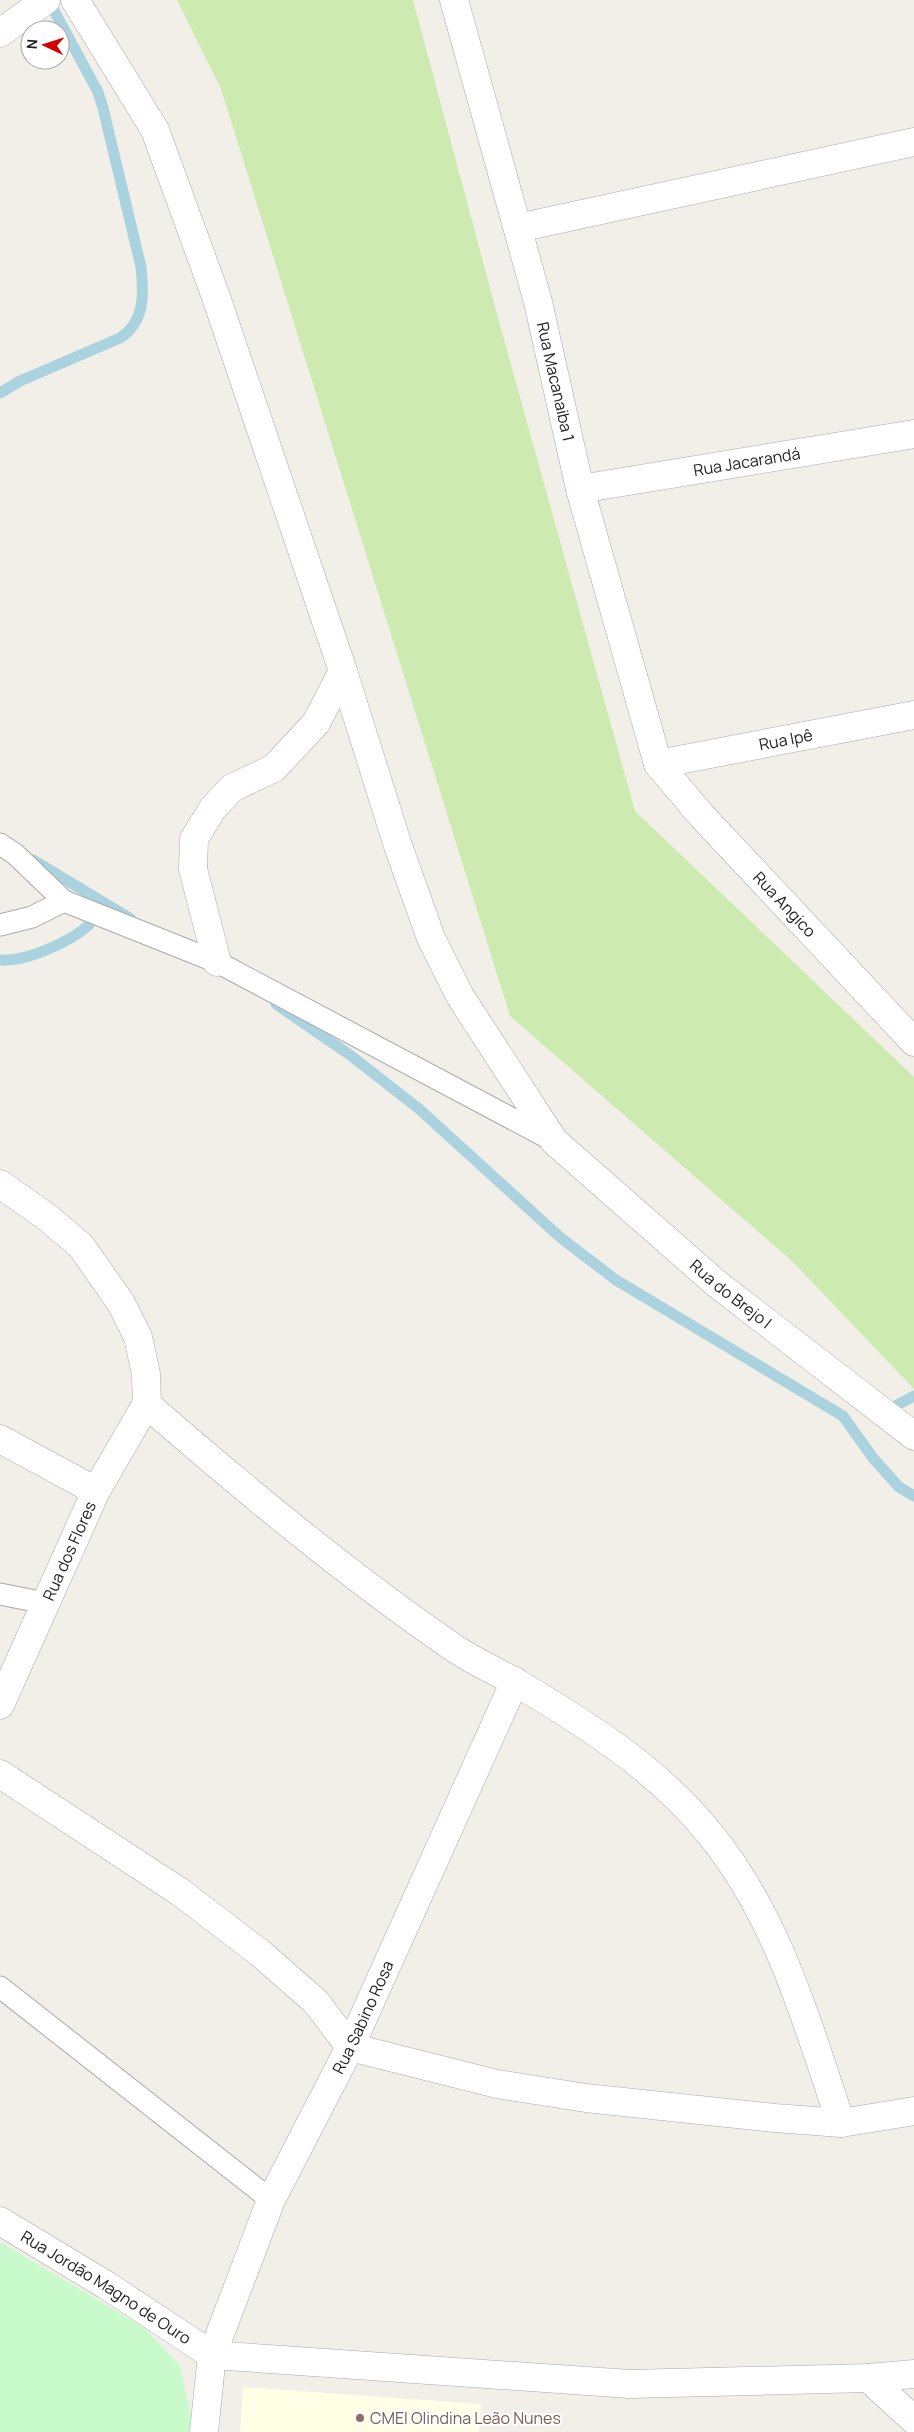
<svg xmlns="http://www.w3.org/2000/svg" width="914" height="2432" viewBox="0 0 914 2432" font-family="Manrope,sans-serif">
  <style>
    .education { fill: #ffffe5 }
    .grass { fill: #cdebb0 }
    .park { fill: #c8facc }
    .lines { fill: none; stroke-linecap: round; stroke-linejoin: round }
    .stream { stroke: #aad3df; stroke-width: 11 }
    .lane-casing { stroke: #a9a9a9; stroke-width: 23 }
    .street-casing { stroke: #a9a9a9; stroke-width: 29 }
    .lane { stroke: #fff; stroke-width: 21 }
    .street { stroke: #fff; stroke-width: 28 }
    .education-dot { fill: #8d6e63; stroke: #fff; stroke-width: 2 }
    .labels { text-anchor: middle; stroke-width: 4; stroke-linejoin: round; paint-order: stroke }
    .street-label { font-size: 16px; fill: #222; stroke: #fff }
    .education-label { font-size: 16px; fill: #785e54; stroke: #fff; text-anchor: start }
  </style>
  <rect width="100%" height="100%" fill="#f2efe9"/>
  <polygon class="education" points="243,2387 481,2404 479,2432 240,2432"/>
  <polygon class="grass" points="177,0 413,0 498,318 635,811 914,1077 914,1389 792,1261 510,1016 221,89"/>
  <polygon class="park" points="0,2242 143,2327 180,2366 191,2417 189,2432 0,2432"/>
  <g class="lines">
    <g class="stream">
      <path d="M 0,393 L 20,381 L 120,338 C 145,322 144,294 141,267 L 103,108 L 98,92 L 52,7"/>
      <polyline points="33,860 131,919"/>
      <path d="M 0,960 C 26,962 70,942 89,925"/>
      <polyline points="276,1004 350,1055 418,1108 561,1238 616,1280 843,1416 873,1458 899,1487 914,1496"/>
      <polyline points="893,1407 914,1396"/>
    </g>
    <defs>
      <g id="lane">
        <polyline points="0,844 15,854 64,901 217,962 554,1141"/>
        <polyline points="0,925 32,917 64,901"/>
        <polyline points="0,1594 45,1603"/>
        <polyline points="0,1987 271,2200"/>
      </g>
      <g id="street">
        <path id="s1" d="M 75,0 L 155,130 L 216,297 L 343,671 L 398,846 L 431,938 L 460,996 L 554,1141 L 717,1284 L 914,1436"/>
        <path id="s2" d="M 454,0 L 538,302 L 580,489 L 658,764 L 701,815 L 914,1042"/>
        <polyline points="0,33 46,0"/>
        <polyline points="518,228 914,142"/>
        <path id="s3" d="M 580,489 L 914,434"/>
        <path id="s4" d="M 658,764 L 914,715"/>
        <polyline points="217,962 193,869 194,839 213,808 232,788 274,768 316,723 343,671"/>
        <path d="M 0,1184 L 48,1218 L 81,1246 L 121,1303 L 138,1337 L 146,1374 L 147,1403 L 151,1408 C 248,1492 348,1575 454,1648 C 473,1661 496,1671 517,1683 C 586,1724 659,1770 710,1834 C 778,1917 807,2023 841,2123"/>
        <polyline points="0,1439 96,1491"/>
        <path id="s5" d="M 0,1705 L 96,1491 L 147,1403"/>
        <polyline points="0,1774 180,1892 260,1953 316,2002 350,2047 497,2084 586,2098 775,2118 841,2123 914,2111"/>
        <path id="s6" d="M 0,2221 L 106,2285 L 212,2355 L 630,2384 L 868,2378 L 914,2374"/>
        <polyline points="868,2378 914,2420"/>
        <path id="s7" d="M 204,2432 L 212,2355 L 271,2200 L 350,2047 L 515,1681"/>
      </g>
    </defs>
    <use href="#lane" class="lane-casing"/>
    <use href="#street" class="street-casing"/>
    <use href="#lane" class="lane"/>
    <use href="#street" class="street"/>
  </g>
  <circle class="education-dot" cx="360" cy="2418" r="5"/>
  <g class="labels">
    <g class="street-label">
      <text dy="6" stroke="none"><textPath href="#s2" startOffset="395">Rua Macanaiba 1</textPath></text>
      <text dy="6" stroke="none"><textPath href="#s3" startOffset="169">Rua Jacarandá</textPath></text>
      <text dy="6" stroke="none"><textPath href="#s4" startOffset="130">Rua Ipê</textPath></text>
      <text dy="6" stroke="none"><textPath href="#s2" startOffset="980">Rua Angico</textPath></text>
      <text dy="6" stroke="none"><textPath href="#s1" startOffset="1478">Rua do Brejo I</textPath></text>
      <text dy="6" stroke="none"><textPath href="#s5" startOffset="169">Rua dos Flores</textPath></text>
      <text dy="6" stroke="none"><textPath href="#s7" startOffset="448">Rua Sabino Rosa</textPath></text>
      <text dy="6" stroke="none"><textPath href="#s6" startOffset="125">Rua Jordão Magno de Ouro</textPath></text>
    </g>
    <g class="education-label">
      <text x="370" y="2424">CMEI Olindina Leão Nunes</text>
    </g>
  </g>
  <g transform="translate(45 45) rotate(274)"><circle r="24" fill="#ffffff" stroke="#a7a7a7"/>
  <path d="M0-4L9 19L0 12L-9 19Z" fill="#d40000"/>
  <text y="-8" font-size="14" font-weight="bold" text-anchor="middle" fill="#222222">N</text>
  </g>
</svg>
